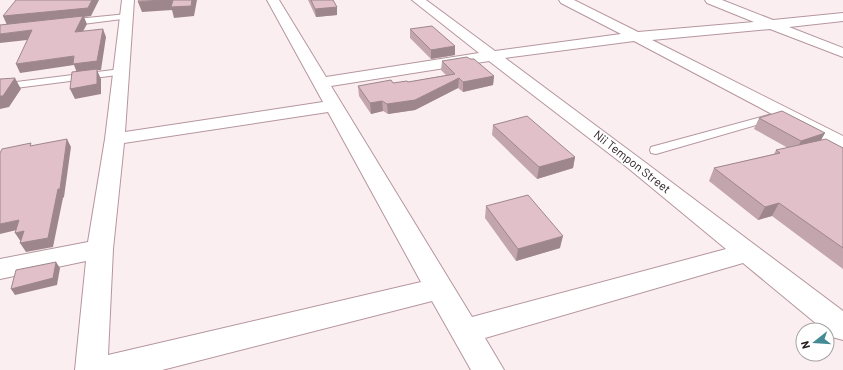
<svg xmlns="http://www.w3.org/2000/svg" width="843" height="370" viewBox="0 0 843 370" font-family="Barlow,sans-serif">
  <style>
    .lines { fill: none; stroke-linecap: round; stroke-linejoin: round }
    .service-casing { stroke: #b5969f; stroke-width: 2 }
    .minor-casing { stroke: #b5969f; stroke-width: 2 }
    .service { fill: #fff; fill-rule: evenodd }
    .minor { fill: #fff; fill-rule: evenodd }
    .wall { fill: #c2a5ad }
    .shaded-wall { fill: #9e868d }
    .building { fill: #e1c0c9; stroke: #9e868d }
    .labels { text-anchor: middle; stroke-width: 3; stroke-linejoin: round; paint-order: stroke }
    .street-label { font-size: 12px; fill: #24191c; stroke: #fff }
  </style>
  <rect width="100%" height="100%" fill="#fbeef1"/>
  <g class="lines">
    <defs>
      <g id="service">
        <polygon points="127,14 131,16 130,18 67,26 63,23 67,20"/>
        <polygon points="121,69 125,70 126,72 125,74 0,90 0,84"/>
        <polygon points="776,113 780,114 782,116 780,118 656,154 651,153 650,150 651,147"/>
      </g>
      <path id="minor" d="M 122,0 L 134,0 L 125,132 L 323,102 L 267,0 L 279,0 L 326,77 L 479,53 L 412,0 L 426,0 L 495,51 L 621,34 L 561,3 L 559,0 L 574,0 L 638,32 L 754,22 L 707,3 L 705,0 L 722,0 L 773,20 L 843,13 L 843,21 L 789,27 L 843,48 L 843,57 L 770,29 L 652,40 L 843,136 L 843,150 L 836,148 L 634,41 L 505,58 L 642,160 L 843,311 L 843,340 L 832,337 L 827,332 L 827,330 L 824,330 L 743,263 L 485,338 L 504,370 L 471,370 L 432,301 L 162,370 L 75,370 L 86,261 L 0,279 L 0,259 L 88,242 L 105,139 ZM 489,61 L 628,168 L 726,249 L 472,317 L 331,86 ZM 328,112 L 421,282 L 108,355 L 113,249 L 124,143 Z"/>
    </defs>
    <use href="#service" class="service-casing"/>
    <use href="#minor" class="minor-casing"/>
    <use href="#service" class="service"/>
    <use href="#minor" class="minor"/>
  </g>
  <g class="wall">
    <polygon points="308,0 333,0 337,15 316,17"/>
    <polygon points="410,29 455,46 455,55 431,59 410,38"/>
    <polygon points="470,59 494,76 493,85 463,92 458,88 415,110 388,114 383,111 371,114 359,96 358,86 408,82 446,75 441,70 442,61"/>
    <polygon points="759,118 843,148 843,269 772,216 758,220 709,181 714,168 774,154 776,150 788,148 754,129"/>
    <polygon points="493,125 575,157 573,168 537,179 492,135"/>
    <polygon points="486,206 560,248 516,261 485,218"/>
  </g>
  <g class="shaded-wall">
    <polygon points="92,0 99,0 91,16 84,17 87,24 78,41 7,25 3,16"/>
    <polygon points="160,0 197,0 194,16 174,18 172,10 142,12 138,2"/>
    <polygon points="337,7 337,15 316,17 315,9"/>
    <polygon points="103,29 106,37 101,70 97,70 101,79 101,94 75,99 70,89 77,73 74,65 20,73 16,64 74,56"/>
    <polygon points="32,30 36,39 0,43 0,34"/>
    <polygon points="455,46 455,55 431,59 431,50"/>
    <polygon points="494,76 493,85 463,92 463,82"/>
    <polygon points="15,78 21,89 9,107 0,109 0,96"/>
    <polygon points="459,78 458,88 415,110 388,114 387,104"/>
    <polygon points="382,101 383,111 371,114 370,103"/>
    <polygon points="825,133 819,144 795,152 801,141"/>
    <polygon points="67,139 71,147 64,197 63,198 53,247 26,252 20,243"/>
    <polygon points="575,157 573,168 537,179 539,167"/>
    <polygon points="779,203 772,216 758,220 765,207"/>
    <polygon points="19,220 25,228 0,234 0,224"/>
    <polygon points="24,231 21,242 15,233"/>
    <polygon points="563,236 560,248 516,261 518,249"/>
    <polygon points="56,262 60,268 57,285 15,295 11,289"/>
  </g>
  <g class="building">
    <polygon points="16,0 92,0 88,8 3,16"/>
    <polygon points="139,0 160,0 138,2"/>
    <polygon points="173,0 192,0 191,6 171,7"/>
    <polygon points="311,0 333,0 337,7 315,9"/>
    <polygon points="83,16 75,32 103,29 97,61 73,64 74,56 16,64 32,30 0,34 0,25"/>
    <polygon points="432,26 455,46 431,50 410,29"/>
    <polygon points="467,57 470,59 474,59 494,76 463,82 459,78 415,100 387,104 382,101 370,103 358,86 391,80 393,83 407,81 408,82 455,74 442,61"/>
    <polygon points="97,69 97,84 70,89 72,72"/>
    <polygon points="15,78 3,96 0,96 0,79"/>
    <polygon points="782,111 825,133 801,141 759,118"/>
    <polygon points="527,116 575,157 539,167 493,125"/>
    <polygon points="67,139 60,189 58,189 48,238 20,243 24,231 15,233 19,220 0,224 0,153 2,149 31,143 30,146"/>
    <polygon points="826,139 843,148 843,248 779,203 765,207 714,168 780,153 776,150"/>
    <polygon points="528,195 563,236 518,249 486,206"/>
    <polygon points="56,262 53,278 11,289 16,270"/>
  </g>
  <g class="labels">
    <g class="street-label">
      <text transform="translate(632 162) rotate(38)" y="4">Nii Tempon Street</text>
    </g>
  </g>
  <g transform="translate(815 342) rotate(253)"><circle r="19" fill="#ffffff" stroke="#a7a3a4"/>
  <path d="M0-3L7 15L0 10L-7 15Z" fill="#448a95"/>
  <text y="-6" font-size="11" font-weight="bold" text-anchor="middle" fill="#24191c">N</text>
  </g>
</svg>
